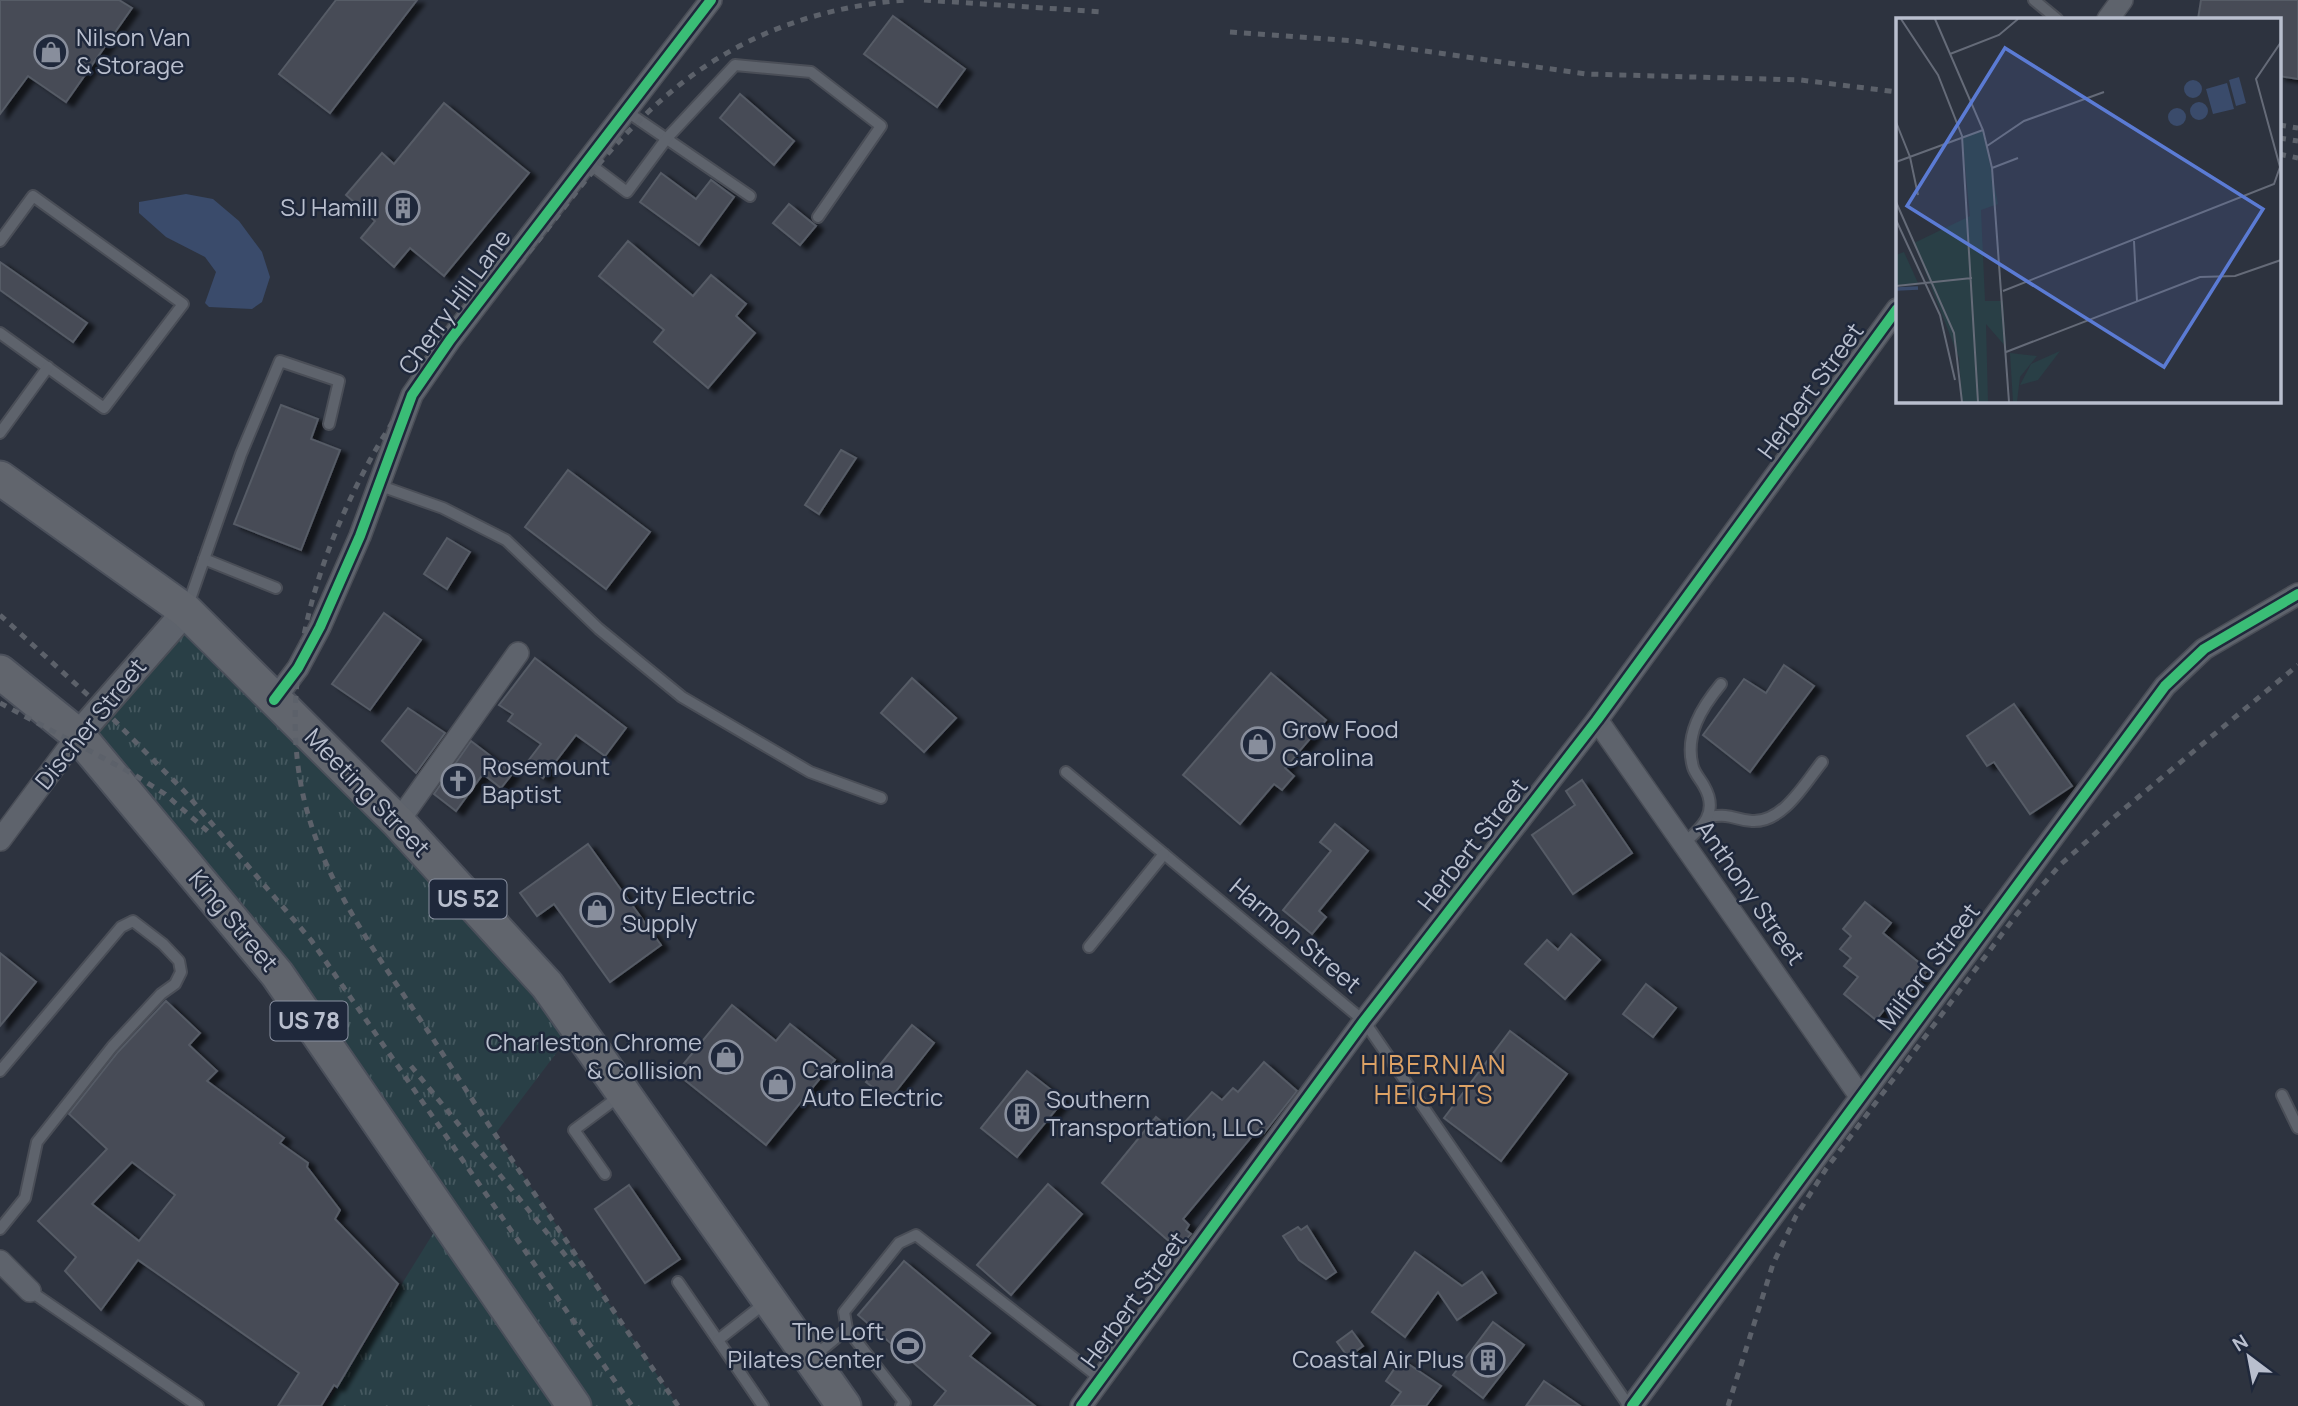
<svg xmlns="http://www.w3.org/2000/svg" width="2298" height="1406" viewBox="0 0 2298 1406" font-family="Manrope,sans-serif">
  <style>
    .grass { fill: url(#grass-tufts) }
    .water { fill: #3a4b6b }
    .building { fill: #464c56; stroke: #565b66; stroke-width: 2; fill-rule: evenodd; filter: url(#shadow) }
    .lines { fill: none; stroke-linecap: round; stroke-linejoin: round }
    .service-casing { stroke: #4a4e57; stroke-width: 14 }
    .minor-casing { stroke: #4a4e57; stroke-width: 24 }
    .tertiary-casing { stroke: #4a4e57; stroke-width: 30 }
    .primary-casing { stroke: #4b505b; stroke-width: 37 }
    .service { stroke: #5e636c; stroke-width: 10 }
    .minor { stroke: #5e636c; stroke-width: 21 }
    .tertiary { stroke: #5e636c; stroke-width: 26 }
    .primary { stroke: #61656d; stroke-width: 33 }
    .rail { stroke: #5c616a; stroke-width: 5; stroke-dasharray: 7 7; stroke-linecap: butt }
    .cycleway-casing { stroke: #1f283b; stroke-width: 15 }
    .cycleway { stroke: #3abd76; stroke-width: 10 }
    .labels { text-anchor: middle; stroke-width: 5; stroke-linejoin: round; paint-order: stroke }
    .shield { fill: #1f283b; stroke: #8b92a2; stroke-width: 2 }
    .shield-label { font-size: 23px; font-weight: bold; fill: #b9bfce }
    .poi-label { font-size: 24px; fill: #b9bfce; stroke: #1f283b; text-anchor: start }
    .street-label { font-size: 24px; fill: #b9bfce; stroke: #1f283b }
    .neighbourhood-label { font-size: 26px; letter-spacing: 2px; fill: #dda265; stroke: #1f283b }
    .inset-river { fill: none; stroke: #3a4b6b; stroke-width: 3.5 }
    .inset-road { fill: none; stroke: #656b78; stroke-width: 2 }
    .view { fill: #5b7bd4; fill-opacity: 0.15; stroke: #5b7bd4; stroke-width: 3.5 }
    .inset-edge { fill: none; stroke: #b9bfce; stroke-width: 3.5 }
  </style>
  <defs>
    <pattern id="grass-tufts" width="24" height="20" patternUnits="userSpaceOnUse" patternTransform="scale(1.75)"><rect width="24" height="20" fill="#293f46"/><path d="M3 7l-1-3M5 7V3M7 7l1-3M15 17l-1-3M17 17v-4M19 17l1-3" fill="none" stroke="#465960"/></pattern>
    <filter id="shadow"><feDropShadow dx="7" dy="4" stdDeviation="2" flood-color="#0009"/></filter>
  </defs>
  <rect width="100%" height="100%" fill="#2d333f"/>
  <polygon class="grass" points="186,611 576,1027 495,1134 678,1406 326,1406 444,1216 78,735"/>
  <polygon class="water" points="186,194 213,199 239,221 262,252 270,277 262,302 252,309 209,307 205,303 216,272 205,257 166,237 139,213 139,202"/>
  <g class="building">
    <polygon points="0,0 119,0 132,8 66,102 28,76 0,114"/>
    <polygon points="336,0 417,0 330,113 279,74"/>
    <polygon points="2201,0 2298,0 2298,79 2279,76 2279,19 2198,19"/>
    <polygon points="893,16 965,69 937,107 864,54"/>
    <polygon points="740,94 794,141 774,165 720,118"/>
    <polygon points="444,103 529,173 444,276 410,248 394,267 361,238 375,221 346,195 382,153 394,164"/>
    <polygon points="661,173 696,199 711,180 734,197 699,245 640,202"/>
    <polygon points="789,204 816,226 800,245 773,223"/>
    <polygon points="628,241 693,296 711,275 746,304 736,316 755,333 708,388 654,342 664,330 599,276"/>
    <polygon points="0,262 87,323 73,342 0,290"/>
    <polygon points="281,405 318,419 311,439 340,450 301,550 234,524"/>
    <polygon points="841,450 856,458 819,514 805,505"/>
    <polygon points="568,470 650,532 606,589 525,527"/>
    <polygon points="447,538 470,552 447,589 424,574"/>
    <polygon points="384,613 421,640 370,710 332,684"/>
    <polygon points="535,658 626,728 605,756 576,735 543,778 525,765 541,744 508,721 513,714 499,705"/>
    <polygon points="1784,665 1814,686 1750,772 1703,735 1744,679 1766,693"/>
    <polygon points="1271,673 1326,720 1285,768 1294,776 1282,790 1274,784 1240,824 1183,775"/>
    <polygon points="912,678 956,718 924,752 881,713"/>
    <polygon points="2014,704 2072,786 2030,814 1994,762 1987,766 1967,736"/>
    <polygon points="408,708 445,733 416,773 382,741"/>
    <polygon points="471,741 513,773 501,788 483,774 456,811 434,794"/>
    <polygon points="1582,780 1632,853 1573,894 1532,835 1575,805 1566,791"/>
    <polygon points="1335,824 1368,851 1319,911 1326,917 1312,934 1283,910 1331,851 1320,842"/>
    <polygon points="588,844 661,945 610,982 554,904 537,916 520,893"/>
    <polygon points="1865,902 1891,923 1883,933 1928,970 1899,1005 1892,1000 1876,1020 1844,994 1858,977 1844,966 1851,958 1840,949 1851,936 1843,929"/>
    <polygon points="1571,934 1600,960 1565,999 1525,964 1547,940 1558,950"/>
    <polygon points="0,953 36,982 0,1026"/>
    <polygon points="1646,984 1676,1008 1653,1037 1623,1014"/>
    <path d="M 166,1001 L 200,1033 L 189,1045 L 217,1071 L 207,1081 L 284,1138 L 280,1143 L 308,1163 L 307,1167 L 340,1210 L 335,1219 L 398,1284 L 337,1387 L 334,1385 L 321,1406 L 278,1406 L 299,1373 L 138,1260 L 101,1310 L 65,1271 L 76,1257 L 38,1221 L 107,1149 L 69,1114 L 118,1052 ZM 132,1162 L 175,1195 L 139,1241 L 92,1204 Z"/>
    <polygon points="732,1005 776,1041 790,1024 835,1060 766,1145 676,1073"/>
    <polygon points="912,1025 934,1043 889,1100 866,1082"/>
    <polygon points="1510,1031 1567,1074 1501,1161 1444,1118"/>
    <polygon points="1264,1062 1297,1091 1264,1133 1258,1129 1183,1219 1189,1225 1186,1230 1191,1234 1178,1249 1102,1183 1156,1117 1175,1133 1212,1092 1222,1100 1233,1088 1238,1092"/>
    <polygon points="1027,1071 1064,1100 1017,1157 981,1128"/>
    <polygon points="1048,1184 1082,1214 1011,1295 977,1265"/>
    <polygon points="629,1185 680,1259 645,1283 595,1209"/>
    <polygon points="1307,1226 1336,1272 1326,1279 1299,1260 1283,1236 1298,1227 1301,1230"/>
    <polygon points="1415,1252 1462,1286 1482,1272 1496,1293 1457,1320 1438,1292 1405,1337 1372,1312"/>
    <polygon points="904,1261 990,1333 970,1356 1035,1406 934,1406 946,1391 858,1315"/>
    <polygon points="1493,1322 1524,1345 1483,1398 1453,1375"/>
    <polygon points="1352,1331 1363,1346 1348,1357 1337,1342"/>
    <polygon points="1401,1359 1441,1386 1426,1406 1391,1406 1401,1392 1386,1381"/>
    <polygon points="1544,1381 1580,1406 1526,1406"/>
  </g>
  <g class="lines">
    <defs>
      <g id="service">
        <polyline points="2034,0 2057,19"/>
        <polyline points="626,111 750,196"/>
        <polyline points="587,162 627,192 667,138 735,65 811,72 881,126 818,217"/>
        <polyline points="0,241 33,196 183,304 104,408 0,333"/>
        <polyline points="0,433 48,367"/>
        <polyline points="378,485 443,508 506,540 599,629 682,697 810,772 881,798"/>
        <polyline points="204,559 276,588"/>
        <polyline points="188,605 241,454 280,361 339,381 329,424"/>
        <polyline points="1066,772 1364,1021 1629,1406"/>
        <path d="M 1709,817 C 1733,813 1733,820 1752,821 C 1783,823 1805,783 1822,762"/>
        <path d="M 1683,844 C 1703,827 1719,812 1704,786 C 1701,780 1695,774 1693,767 C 1684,735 1702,707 1721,684"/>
        <polyline points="1089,947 1164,854"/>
        <polyline points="0,1071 121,927 133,921 163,944 179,961 181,972 175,984 161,994 112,1047 37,1142 25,1198 0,1229"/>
        <polyline points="2282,1095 2298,1128"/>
        <polyline points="605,1174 574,1130 621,1095"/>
        <polyline points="678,1282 763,1406"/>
        <polyline points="30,1291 198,1406"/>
        <polyline points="847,1329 905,1403 901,1406"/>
        <polyline points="718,1340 765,1303"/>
        <polyline points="813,1357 847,1329 844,1312 899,1243 916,1235 1101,1379"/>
      </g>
      <g id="minor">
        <polyline points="2108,19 2122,0"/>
        <polyline points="274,700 298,668 320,627 360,536 412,395 450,340 711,0"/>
        <polyline points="1597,720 1860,1096"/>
        <polyline points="398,822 518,653"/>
        <polyline points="0,840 78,735"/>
        <polyline points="0,1261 30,1291"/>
        <polyline points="1081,1406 1364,1021 1597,720 1897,309"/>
        <polyline points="1632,1406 2165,686 2204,649 2298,594"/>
      </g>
      <polyline id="tertiary" points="78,735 186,611"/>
      <g id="primary">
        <polyline points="0,478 186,611 398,822 547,985 844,1406"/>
        <polyline points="0,672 78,735 277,974 574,1406"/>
      </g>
    </defs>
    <use href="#service" class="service-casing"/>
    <use href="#minor" class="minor-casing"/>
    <use href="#tertiary" class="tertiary-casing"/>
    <use href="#primary" class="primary-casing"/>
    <use href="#service" class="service"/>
    <use href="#minor" class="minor"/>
    <use href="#tertiary" class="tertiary"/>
    <use href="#primary" class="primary"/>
    <g class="rail">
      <polyline points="924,0 1104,12"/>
      <polyline points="1230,32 1354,41 1586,74 1801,80 1897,92"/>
      <polyline points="2279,125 2298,128"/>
      <polyline points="2279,138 2298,141"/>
      <polyline points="2279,154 2298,158"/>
      <polyline points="0,615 102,708 185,792 311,940 632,1406"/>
      <polyline points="0,703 135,775 165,794 212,835"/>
      <polyline points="411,1066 579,1272"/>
      <path d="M 678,1406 C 597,1286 515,1167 437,1045 C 382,960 314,876 299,773 C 283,665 319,554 370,460 C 411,384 475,319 529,252 C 565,208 599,159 640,120 C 714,46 802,8 906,0"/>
      <polyline points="1728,1406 1773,1264 1796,1216 1826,1169 2017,914 2060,865 2113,818 2298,665"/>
    </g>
    <defs>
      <g id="cycleway">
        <polyline points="274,700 298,668 320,627 360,536 412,395 450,340 711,0"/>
        <polyline points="1081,1406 1364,1021 1597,720 1897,309"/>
        <polyline points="1632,1406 2165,686 2204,649 2298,594"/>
      </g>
    </defs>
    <use href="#cycleway" class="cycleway-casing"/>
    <use href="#cycleway" class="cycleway"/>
  </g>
  <defs>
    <symbol id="shop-ring" viewBox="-11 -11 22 22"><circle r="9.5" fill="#1f283b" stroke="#888e9c" stroke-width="1.5"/><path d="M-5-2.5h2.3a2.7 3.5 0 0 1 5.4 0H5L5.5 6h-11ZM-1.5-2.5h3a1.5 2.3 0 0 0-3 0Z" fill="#888e9c"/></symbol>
    <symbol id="building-ring" viewBox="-11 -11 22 22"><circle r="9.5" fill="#1f283b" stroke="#888e9c" stroke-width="1.5"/><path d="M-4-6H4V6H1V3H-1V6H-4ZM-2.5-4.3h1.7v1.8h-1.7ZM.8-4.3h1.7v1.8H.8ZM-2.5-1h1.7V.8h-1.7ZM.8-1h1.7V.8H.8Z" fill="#888e9c"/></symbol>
    <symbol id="church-ring" viewBox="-11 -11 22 22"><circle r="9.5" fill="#1f283b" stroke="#888e9c" stroke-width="1.5"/><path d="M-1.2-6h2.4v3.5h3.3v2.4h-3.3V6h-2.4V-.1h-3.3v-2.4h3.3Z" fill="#888e9c"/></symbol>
    <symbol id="stadium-ring" viewBox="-11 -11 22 22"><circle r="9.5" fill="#1f283b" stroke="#888e9c" stroke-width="1.5"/><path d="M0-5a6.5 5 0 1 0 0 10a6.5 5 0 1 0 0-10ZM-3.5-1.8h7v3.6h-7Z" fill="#888e9c"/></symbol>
  </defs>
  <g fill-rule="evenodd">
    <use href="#shop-ring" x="32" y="33" width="38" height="38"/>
    <use href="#building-ring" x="384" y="189" width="38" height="38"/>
    <use href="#shop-ring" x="1239" y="725" width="38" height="38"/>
    <use href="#church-ring" x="439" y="762" width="38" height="38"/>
    <use href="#shop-ring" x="578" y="891" width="38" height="38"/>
    <use href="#shop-ring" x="707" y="1038" width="38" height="38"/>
    <use href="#shop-ring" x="759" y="1065" width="38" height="38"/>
    <use href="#building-ring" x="1003" y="1095" width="38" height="38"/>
    <use href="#stadium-ring" x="889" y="1327" width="38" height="38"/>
    <use href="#building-ring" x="1469" y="1341" width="38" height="38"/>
  </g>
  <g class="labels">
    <g class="shield">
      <rect x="429.5" y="879.5" width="77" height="39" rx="5"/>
      <rect x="270.5" y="1001.5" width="77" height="39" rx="5"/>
    </g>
    <g class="shield-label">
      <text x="468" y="907">US 52</text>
      <text x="309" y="1029">US 78</text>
    </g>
    <g class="poi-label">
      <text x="76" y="46">Nilson Van<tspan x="76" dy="28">&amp; Storage</tspan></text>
      <text x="378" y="216" text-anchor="end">SJ Hamill</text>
      <text x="1282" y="738">Grow Food<tspan x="1282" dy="28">Carolina</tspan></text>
      <text x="482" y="775">Rosemount<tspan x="482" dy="28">Baptist</tspan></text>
      <text x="622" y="904">City Electric<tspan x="622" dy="28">Supply</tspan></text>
      <text x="702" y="1051" text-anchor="end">Charleston Chrome<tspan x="702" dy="28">&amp; Collision</tspan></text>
      <text x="802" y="1078">Carolina<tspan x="802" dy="28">Auto Electric</tspan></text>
      <text x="1046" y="1108">Southern<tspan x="1046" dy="28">Transportation, LLC</tspan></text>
      <text x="884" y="1340" text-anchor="end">The Loft<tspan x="884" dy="28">Pilates Center</tspan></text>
      <text x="1464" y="1368" text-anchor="end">Coastal Air Plus</text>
    </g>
    <g class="street-label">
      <text transform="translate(455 302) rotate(-54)" y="8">Cherry Hill Lane</text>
      <text transform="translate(1811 391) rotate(-54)" y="8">Herbert Street</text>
      <text transform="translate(91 724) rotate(-51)" y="8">Discher Street</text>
      <text transform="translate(367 793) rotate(46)" y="8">Meeting Street</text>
      <text transform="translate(1473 845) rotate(-52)" y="8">Herbert Street</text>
      <text transform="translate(1750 893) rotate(55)" y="8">Anthony Street</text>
      <text transform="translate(233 921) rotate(50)" y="8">King Street</text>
      <text transform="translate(1295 936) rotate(40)" y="8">Harmon Street</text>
      <text transform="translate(1929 967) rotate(-53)" y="8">Milford Street</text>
      <text transform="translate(1134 1300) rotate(-54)" y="8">Herbert Street</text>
    </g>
    <g class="neighbourhood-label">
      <text x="1434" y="1074">HIBERNIAN<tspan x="1434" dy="30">HEIGHTS</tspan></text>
    </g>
  </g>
  <g transform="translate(1896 18)">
    <rect width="385" height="385" fill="#2d333f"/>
    <path d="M 87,112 L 102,186 L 85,192 L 89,283 L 107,283 L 110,329 L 90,306 L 92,384 L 66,384 L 63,340 L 18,225 L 74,198 L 66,118 ZM 8,234 L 22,265 L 0,268 L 0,237 ZM 114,335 L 141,338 L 124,359 L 121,384 L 117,384 Z" fill="#293f46"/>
    <path d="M 164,333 L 142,362 L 124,367 L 135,346 Z" fill="#293f46"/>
    <path d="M 343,59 L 350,85 L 340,88 L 333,62 ZM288 71a9 9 0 1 1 18 0a9 9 0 1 1-18 0ZM 331,65 L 338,91 L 317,96 L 310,71 ZM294 93a9 9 0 1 1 18 0a9 9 0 1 1-18 0ZM272 99a9 9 0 1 1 18 0a9 9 0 1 1-18 0Z" fill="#3a4b6b"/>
    <path class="inset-river" d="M 0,271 L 22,270"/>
    <path class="inset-road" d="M 5,1 L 42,57 L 66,118 L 82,384M 39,1 L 87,112 L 96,150 L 113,384M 54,36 L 103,17 L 122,1M 0,104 L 14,139 L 22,177M 91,128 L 128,103 L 208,74M 0,144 L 87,112M 96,150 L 122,140M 0,184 L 58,315 L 66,384M 0,202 L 44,297 L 59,362M 238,223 L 241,283M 0,268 L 76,260M 107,273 L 378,166 L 384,149 L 360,61 L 385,24M 110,334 L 304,259 L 339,258 L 385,242"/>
    <path class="view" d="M 109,30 L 367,191 L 268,349 L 11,188 Z"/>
    <rect width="385" height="385" class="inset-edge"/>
  </g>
  <g transform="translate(2249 1357) rotate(328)" stroke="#1f283b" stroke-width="5" paint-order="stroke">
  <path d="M0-5L12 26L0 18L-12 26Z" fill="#b9bfce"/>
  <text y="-10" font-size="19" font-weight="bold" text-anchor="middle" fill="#b9bfce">N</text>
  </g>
</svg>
